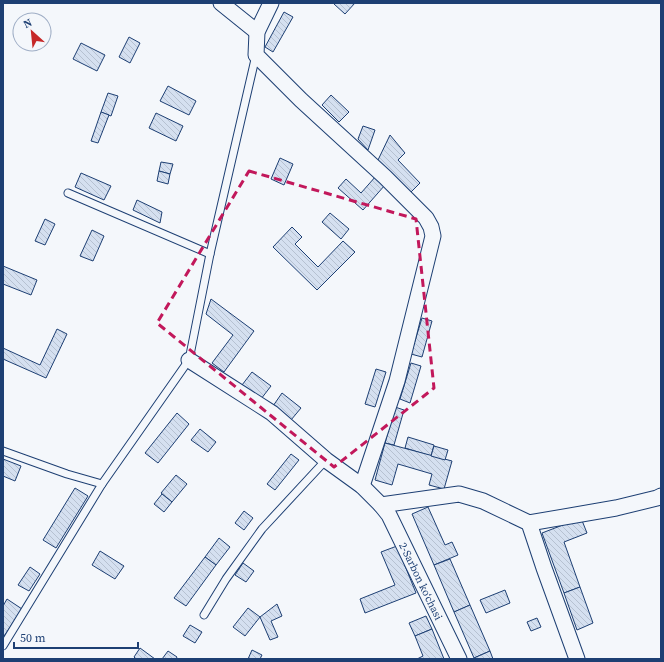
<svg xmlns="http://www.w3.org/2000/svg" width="664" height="662" viewBox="0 0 664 662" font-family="'Source Serif 4',serif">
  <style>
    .building { fill: url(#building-back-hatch); stroke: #1d3f73 }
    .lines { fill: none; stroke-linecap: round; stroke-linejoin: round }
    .service-casing { stroke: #1d3f73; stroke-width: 9 }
    .minor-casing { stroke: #1d3f73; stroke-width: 17 }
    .service { stroke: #f4f7fb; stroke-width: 7 }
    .minor { stroke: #f4f7fb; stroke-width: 15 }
    .marked { fill: none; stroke: #c2185b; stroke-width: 3; stroke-dasharray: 8 5; stroke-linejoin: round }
    .labels { text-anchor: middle; stroke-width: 3; stroke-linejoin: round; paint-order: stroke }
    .street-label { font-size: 11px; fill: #1d3f73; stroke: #f4f7fb }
  </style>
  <defs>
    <pattern id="building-back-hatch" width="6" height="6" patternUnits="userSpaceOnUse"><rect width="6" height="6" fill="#d5e0f0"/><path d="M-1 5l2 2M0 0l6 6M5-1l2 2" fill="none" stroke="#b6c1d1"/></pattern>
  </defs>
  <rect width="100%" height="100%" fill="#f4f7fb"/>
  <g class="building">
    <polygon points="335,3 355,3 345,14 334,4"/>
    <polygon points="284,12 293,17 273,52 265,47"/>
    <polygon points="129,37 140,43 130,63 119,57"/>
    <polygon points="81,43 105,55 97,71 73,59"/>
    <polygon points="168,86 196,101 189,115 160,101"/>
    <polygon points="108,93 118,96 111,116 101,112"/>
    <polygon points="331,95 349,112 339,122 322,105"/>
    <polygon points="101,112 109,115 98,143 91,141"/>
    <polygon points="156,113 183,126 176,141 149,128"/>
    <polygon points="363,126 375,130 368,150 358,139"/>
    <polygon points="390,135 405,153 398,160 420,183 410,193 378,160"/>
    <polygon points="280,158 293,164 284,185 271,179"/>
    <polygon points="161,162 173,164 170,174 159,171"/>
    <polygon points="159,171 170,174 168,184 157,181"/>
    <polygon points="81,173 111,186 104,200 75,187"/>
    <polygon points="376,176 385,185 363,210 338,188 346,179 361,193"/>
    <polygon points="137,200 162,212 160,223 133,210"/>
    <polygon points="330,213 349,229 341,239 322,222"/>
    <polygon points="45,219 55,224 45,245 35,241"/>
    <polygon points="292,227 302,237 295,244 318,267 343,241 355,252 317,290 273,247"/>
    <polygon points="92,230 104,236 93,261 80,256"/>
    <polygon points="3,266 37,280 31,295 3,284"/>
    <polygon points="211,299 254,331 224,372 212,363 233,335 206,314"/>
    <polygon points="422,318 432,321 422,357 411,354"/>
    <polygon points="57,329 67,334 46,378 3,359 3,348 40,365"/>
    <polygon points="411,363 421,366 410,403 400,399"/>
    <polygon points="376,369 386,372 375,407 365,404"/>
    <polygon points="252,372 271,386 261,399 242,385"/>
    <polygon points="282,393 301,408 291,420 273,406"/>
    <polygon points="395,407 404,410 394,445 385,443"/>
    <polygon points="177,413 189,424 158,463 145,453"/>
    <polygon points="200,429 216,442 208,452 191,440"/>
    <polygon points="408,437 434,445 431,456 405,448"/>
    <polygon points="385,443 452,461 444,489 429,485 432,474 398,464 392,485 375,480"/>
    <polygon points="434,446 448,450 445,460 431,456"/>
    <polygon points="291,454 299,460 275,490 267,484"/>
    <polygon points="3,459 21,466 15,481 3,476"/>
    <polygon points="176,475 187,484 172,502 161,493"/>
    <polygon points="75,488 88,496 56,548 43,540"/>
    <polygon points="162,494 172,502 164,512 154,504"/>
    <polygon points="428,507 445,545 452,542 458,555 434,565 412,514"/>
    <polygon points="244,511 253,518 244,530 235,523"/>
    <polygon points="581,518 587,533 564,542 580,587 564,593 542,533"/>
    <polygon points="219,538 230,547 216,565 205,557"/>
    <polygon points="397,546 416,593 365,613 360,599 395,585 381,552"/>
    <polygon points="100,551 124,566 115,579 92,565"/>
    <polygon points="205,557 216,565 186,606 174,598"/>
    <polygon points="450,559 470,605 454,612 434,565"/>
    <polygon points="243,563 254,571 246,582 235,575"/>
    <polygon points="30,567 40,574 29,591 18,585"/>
    <polygon points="580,587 593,623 577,630 564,593"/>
    <polygon points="505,590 510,603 486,613 480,600"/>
    <polygon points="7,599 22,609 3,638 3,606"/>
    <polygon points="277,604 282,616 271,621 278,637 270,640 260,617"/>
    <polygon points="470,605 490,651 474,658 454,612"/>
    <polygon points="248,608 260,617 245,636 233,627"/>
    <polygon points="426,616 432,629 415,636 409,623"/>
    <polygon points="537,618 541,627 531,631 527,622"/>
    <polygon points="190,625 202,632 195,643 183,636"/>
    <polygon points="432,629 444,659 417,659 423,656 415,636"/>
    <polygon points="140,648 155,659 136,659 134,657"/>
    <polygon points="252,650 262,655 260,659 248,659"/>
    <polygon points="168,651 177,657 176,659 162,659"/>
    <polygon points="490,651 493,659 474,659 474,658"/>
  </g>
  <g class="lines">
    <defs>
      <g id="service">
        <polyline points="68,193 210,254"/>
        <polyline points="3,451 67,474 102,484"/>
        <polyline points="204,615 226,579 262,529 326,460"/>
        <polyline points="3,646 102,484 189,360 210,254 256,55"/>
      </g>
      <g id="minor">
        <polyline points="221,3 257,32"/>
        <polyline points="271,3 257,32 256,55 301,100 385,177 426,218 431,227 433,236 397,381 362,486"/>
        <polyline points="189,360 272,413 326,460 362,486 381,505 389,515 459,659"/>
        <polyline points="381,505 459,494 483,501 529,523 544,568 577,659"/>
        <polyline points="529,523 616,508 657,498 661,496"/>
      </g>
    </defs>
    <use href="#service" class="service-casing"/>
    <use href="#minor" class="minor-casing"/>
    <use href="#service" class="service"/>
    <use href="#minor" class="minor"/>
  </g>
  <path class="marked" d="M 249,171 L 416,219 L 434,388 L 334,467 L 157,323 Z"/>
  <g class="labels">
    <g class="street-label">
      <text transform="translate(421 581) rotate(64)" y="4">2-Sarbon koʻchasi</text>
    </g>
  </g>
  <rect width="664" height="662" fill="none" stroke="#1d3f73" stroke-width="8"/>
  <g transform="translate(32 32) rotate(333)"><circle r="19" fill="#f4f7fb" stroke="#9eadc5"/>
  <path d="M0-3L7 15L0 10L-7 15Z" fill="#c62828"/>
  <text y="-6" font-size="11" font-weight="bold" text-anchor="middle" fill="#1d3f73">N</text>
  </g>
  <path d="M14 642v6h124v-6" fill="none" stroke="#1d3f73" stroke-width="2"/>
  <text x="20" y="642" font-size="12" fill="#1d3f73" stroke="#f4f7fb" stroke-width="3" paint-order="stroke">50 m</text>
</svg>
